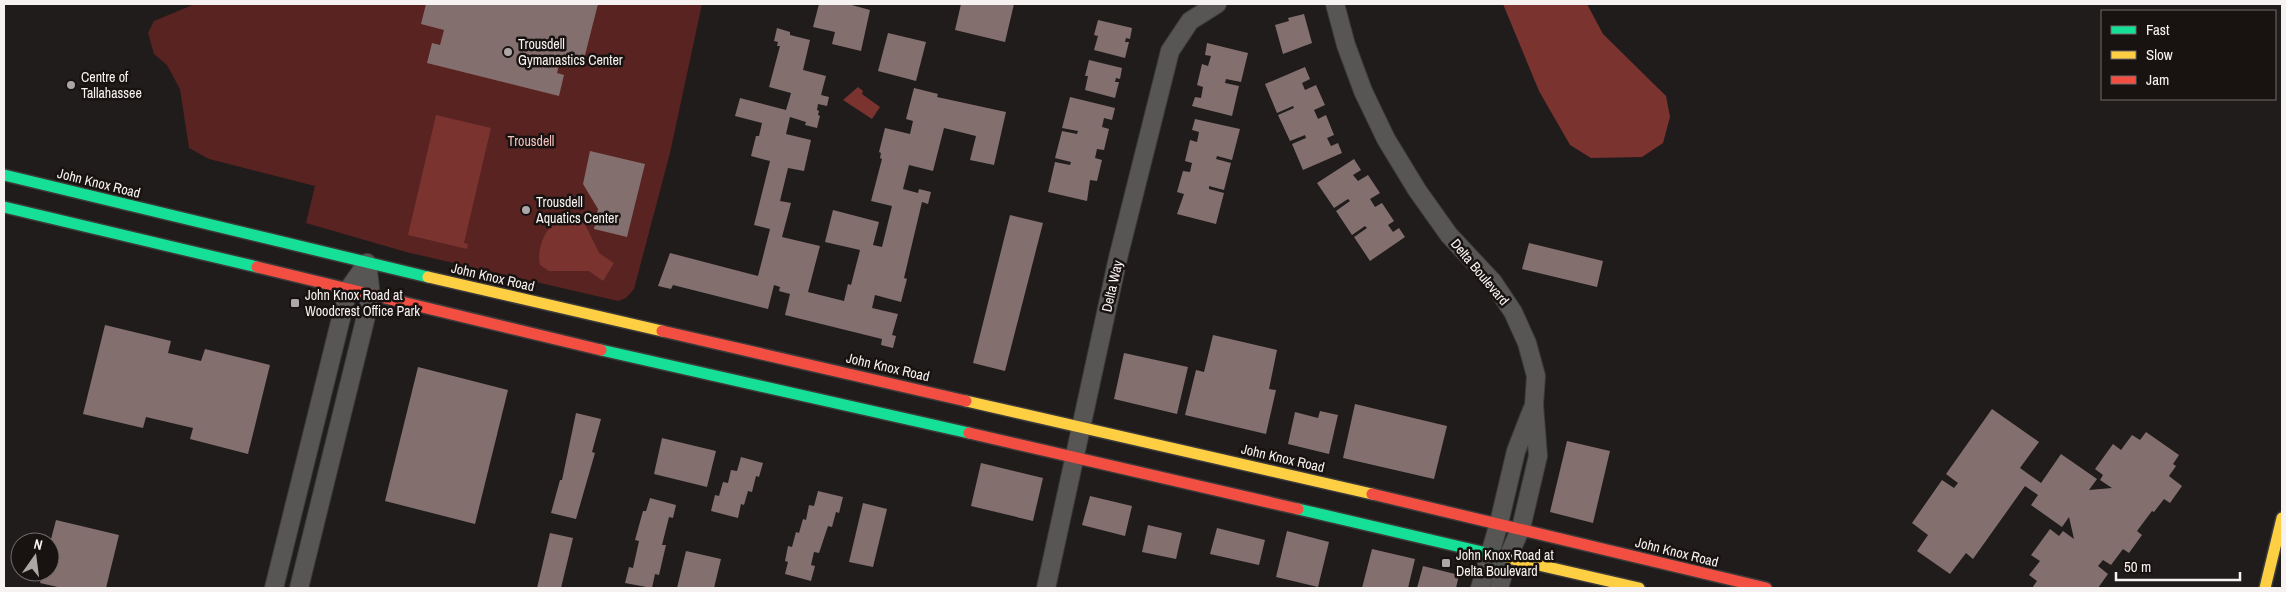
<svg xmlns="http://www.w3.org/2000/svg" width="2286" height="592" viewBox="0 0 2286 592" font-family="'Archivo Narrow',sans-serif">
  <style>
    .green { fill: #582320 }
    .water { fill: #7a332f }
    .building { fill: #83706e }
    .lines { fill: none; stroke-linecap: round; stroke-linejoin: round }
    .street-casing { stroke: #3c3a3a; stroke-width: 20 }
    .fast-casing { stroke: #3c3a3a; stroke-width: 14 }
    .slow-casing { stroke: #3c3a3a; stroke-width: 14 }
    .jam-casing { stroke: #3c3a3a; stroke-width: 14 }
    .street { stroke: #585555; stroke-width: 18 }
    .fast { stroke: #16e098; stroke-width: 11 }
    .slow { stroke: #ffcf43; stroke-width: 11 }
    .jam { stroke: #f24e42; stroke-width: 11 }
    .poi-dot { fill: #aca7a7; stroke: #181211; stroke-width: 2 }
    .labels { text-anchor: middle; stroke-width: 5; stroke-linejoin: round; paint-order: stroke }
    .poi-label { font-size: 14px; fill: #f7f2f2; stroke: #181211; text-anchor: start }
    .park-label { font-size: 14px; fill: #f3c2bd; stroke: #181211 }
    .street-label { font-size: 14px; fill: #f7f2f2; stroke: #181211 }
  </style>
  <rect width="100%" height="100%" fill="#201c1c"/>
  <polygon class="green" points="195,4 702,4 670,153 634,289 626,298 618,301 406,252 306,223 315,186 209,159 189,148 180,89 167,65 154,54 148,33 154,21"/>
  <g class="water">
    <polygon points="1503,4 1587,4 1603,34 1666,96 1670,117 1663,143 1642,157 1591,158 1570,145 1539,91"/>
    <polygon points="858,87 863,91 862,94 880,107 872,119 843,100"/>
    <polygon points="436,115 491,128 464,243 468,244 467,249 408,235"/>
    <path d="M 575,213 L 582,218 L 599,253 L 614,263 L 603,281 L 589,271 L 549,271 L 540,265 C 535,244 552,214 575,213 Z"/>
  </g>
  <g class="building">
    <polygon points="426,4 598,4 583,63 561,58 557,73 564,75 559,96 427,63 432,43 440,45 444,30 421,24"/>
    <polygon points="819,4 848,4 870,10 861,51 832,44 835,32 813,27"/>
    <polygon points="961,4 1014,4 1005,42 955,30"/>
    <polygon points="1304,14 1312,43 1283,54 1275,25 1289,21 1288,18"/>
    <polygon points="1098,20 1132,28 1130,39 1126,38 1125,42 1129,42 1125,58 1094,50 1098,36 1094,35"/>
    <polygon points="777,28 790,32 790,35 810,40 803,70 826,76 821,95 829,97 827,106 818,104 817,110 819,111 818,115 820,116 817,128 805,125 806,122 790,117 786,134 811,140 804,171 788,168 780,201 791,203 782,237 820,246 808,292 844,301 848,284 851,285 860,250 825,242 833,210 879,222 873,245 882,247 892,206 871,201 882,159 880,158 881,153 879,152 885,128 910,134 913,121 906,119 914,88 938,94 937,97 1006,112 994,165 970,160 976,136 944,128 933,171 909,165 903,189 918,193 919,189 931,192 928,204 922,202 904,278 907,279 901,302 875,295 872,308 898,314 892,335 896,336 893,348 881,345 882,339 785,315 790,294 779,291 780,287 774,285 768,309 673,285 671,289 658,286 670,253 758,276 770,229 754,225 770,161 751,156 756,136 759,136 762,123 735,116 740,98 786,110 791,93 769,87 780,46 777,46 778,42 774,41"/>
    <polygon points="888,33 926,42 916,81 878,71"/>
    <polygon points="1207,43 1248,53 1241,82 1226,79 1225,83 1239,86 1232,116 1192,106 1195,97 1201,98 1203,87 1197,85 1202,64 1208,66 1211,56 1205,55"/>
    <polygon points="1089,60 1122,68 1120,79 1116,78 1115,82 1119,82 1115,98 1085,90 1088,76 1085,76"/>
    <polygon points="1305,67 1310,79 1302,83 1305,90 1316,85 1325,105 1314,110 1318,119 1326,115 1334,135 1327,138 1331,146 1338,143 1342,153 1303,170 1292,144 1306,138 1305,135 1290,141 1278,115 1294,108 1293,106 1277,113 1265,84"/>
    <polygon points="1070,97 1115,108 1112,120 1104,118 1102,127 1109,129 1104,150 1097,149 1095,158 1102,160 1097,181 1090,180 1087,201 1048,192 1055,162 1070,165 1071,162 1055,158 1062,131 1077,134 1078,131 1062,128"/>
    <polygon points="1195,119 1240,129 1232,160 1217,156 1216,159 1231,163 1224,190 1209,186 1209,189 1224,193 1216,224 1177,214 1184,194 1177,192 1183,171 1190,172 1192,163 1185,161 1190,140 1197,142 1199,132 1192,130"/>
    <polygon points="590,151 645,164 627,237 594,229 598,209 583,184"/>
    <polygon points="1354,159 1361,170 1353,175 1358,181 1368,175 1380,193 1370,199 1375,207 1382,203 1394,221 1388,225 1393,232 1399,228 1405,237 1370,261 1354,237 1367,228 1365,226 1352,235 1336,211 1350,201 1348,199 1334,208 1317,183"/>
    <polygon points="1010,215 1043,223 1005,371 973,363"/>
    <polygon points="1529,243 1603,261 1597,287 1522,269"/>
    <polygon points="105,325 171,341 168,353 201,361 205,349 270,365 248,454 190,439 193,428 146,417 143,428 83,414"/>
    <polygon points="1213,335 1277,350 1269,389 1276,390 1266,434 1185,415 1196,370 1204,372"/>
    <polygon points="1124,353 1188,367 1177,414 1114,399"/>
    <polygon points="418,367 508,390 475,524 385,501"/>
    <polygon points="1355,404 1447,426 1434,479 1343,458"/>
    <polygon points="1992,409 2039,442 2020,468 2041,483 2061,454 2097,479 2089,490 2112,488 2100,480 2103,475 2095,469 2113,444 2121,450 2132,435 2140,440 2146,432 2179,455 2173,464 2176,466 2169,476 2182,486 2170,503 2164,499 2154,512 2152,511 2137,531 2142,535 2129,553 2123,549 2111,565 2103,560 2098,566 2108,574 2098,588 2032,588 2037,581 2029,575 2040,561 2031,555 2050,529 2059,536 2063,531 2074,539 2069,517 2062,527 2031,505 2038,495 2025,486 1973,559 1966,553 1950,574 1917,551 1928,535 1912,523 1942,480 1954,488 1958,483 1946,474"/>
    <polygon points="1320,411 1338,415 1329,454 1288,444 1295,412 1318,418"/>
    <polygon points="576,413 601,419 592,452 595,453 576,519 551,513 560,480 562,480"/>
    <polygon points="662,438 716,451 707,487 654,474"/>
    <polygon points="1567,441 1610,451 1593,523 1550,512"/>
    <polygon points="741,457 763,463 759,477 756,476 752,492 748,491 744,505 741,504 738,518 711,511 715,495 719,496 723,482 728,483 731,470 737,471"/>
    <polygon points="981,463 1043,478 1033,521 971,506"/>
    <polygon points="818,491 843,497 839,513 836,512 832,527 828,526 819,553 814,552 811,565 815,566 811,581 785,574 788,562 785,561 788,546 792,547 796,532 799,533 803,519 806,520 809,505 814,506"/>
    <polygon points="1090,496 1132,506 1125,536 1082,525"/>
    <polygon points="650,498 676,505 673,518 669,517 662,545 666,545 659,575 655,574 652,588 625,583 629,567 633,568 639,541 635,540 643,511 646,511"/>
    <polygon points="863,503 887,509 873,567 849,562"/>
    <polygon points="56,520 119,535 106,588 62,588 40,583 43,572 50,572 50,543"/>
    <polygon points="1148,525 1182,533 1176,559 1142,552"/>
    <polygon points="1217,528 1265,540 1259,565 1210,554"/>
    <polygon points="1287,531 1329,542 1318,587 1276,577"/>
    <polygon points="550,533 573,538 561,588 537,588"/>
    <polygon points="1372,549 1415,559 1408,588 1362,588"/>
    <polygon points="686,551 721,559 714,588 677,588"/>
    <polygon points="1423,566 1459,575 1456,588 1417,588"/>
  </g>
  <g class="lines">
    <defs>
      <g id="street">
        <polyline points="1335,4 1346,45 1363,91 1386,139 1417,190 1449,235 1493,282 1513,312 1527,343 1536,376 1534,405 1538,456 1521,528 1508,557 1499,588"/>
        <polyline points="274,588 348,290 367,263"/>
        <polyline points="299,588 371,296 367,263"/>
        <polyline points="1046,588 1118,258 1170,51 1190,21 1217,4"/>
        <polyline points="1480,588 1499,523 1516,451 1532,410"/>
      </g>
      <g id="fast">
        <polyline points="4,175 428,277"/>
        <polyline points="4,207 257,267"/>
        <polyline points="601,350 969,433"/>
        <polyline points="1298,509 1508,558"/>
      </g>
      <g id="slow">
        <polyline points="428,277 662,331"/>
        <polyline points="966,401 1372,494"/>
        <polyline points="1508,558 1639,588"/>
        <polyline points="2265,588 2282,518"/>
      </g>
      <g id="jam">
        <polyline points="257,267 601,350"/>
        <polyline points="662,331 966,401"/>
        <polyline points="969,433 1298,509"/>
        <polyline points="1372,494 1766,588"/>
      </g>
    </defs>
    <use href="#street" class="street-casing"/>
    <use href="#fast" class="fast-casing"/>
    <use href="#slow" class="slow-casing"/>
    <use href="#jam" class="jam-casing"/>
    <use href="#street" class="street"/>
    <use href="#fast" class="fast"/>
    <use href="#slow" class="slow"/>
    <use href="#jam" class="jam"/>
  </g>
  <g class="poi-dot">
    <circle cx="508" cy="52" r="5"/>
    <circle cx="71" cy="85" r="5"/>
    <circle cx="526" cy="210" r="5"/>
    <rect x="290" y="298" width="10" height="10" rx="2.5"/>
    <rect x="1441" y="558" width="10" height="10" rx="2.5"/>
  </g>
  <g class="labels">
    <g class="poi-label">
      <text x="518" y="49">Trousdell<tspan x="518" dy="16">Gymanastics Center</tspan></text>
      <text x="81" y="82">Centre of<tspan x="81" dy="16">Tallahassee</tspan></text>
      <text x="536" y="207">Trousdell<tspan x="536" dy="16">Aquatics Center</tspan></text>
      <text x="305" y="300">John Knox Road at<tspan x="305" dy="16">Woodcrest Office Park</tspan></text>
      <text x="1456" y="560">John Knox Road at<tspan x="1456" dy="16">Delta Boulevard</tspan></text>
    </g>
    <g class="park-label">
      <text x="531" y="146">Trousdell</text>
    </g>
    <g class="street-label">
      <text transform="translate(99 183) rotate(14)" y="5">John Knox Road</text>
      <text transform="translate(1480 272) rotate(50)" y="5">Delta Boulevard</text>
      <text transform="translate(493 277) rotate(13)" y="5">John Knox Road</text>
      <text transform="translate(1112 286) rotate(-77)" y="5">Delta Way</text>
      <text transform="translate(888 367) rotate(13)" y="5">John Knox Road</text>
      <text transform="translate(1283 458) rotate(13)" y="5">John Knox Road</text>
      <text transform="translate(1677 552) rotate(14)" y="5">John Knox Road</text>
    </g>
  </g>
  <rect width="2286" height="592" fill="none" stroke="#f7f2f2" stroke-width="10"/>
  <rect x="2101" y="10" width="175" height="90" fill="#181211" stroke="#716c6b"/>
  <rect x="2111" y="26" width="25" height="8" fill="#16e098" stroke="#716c6b"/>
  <text x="2146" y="35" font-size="15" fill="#f7f2f2">Fast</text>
  <rect x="2111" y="51" width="25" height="8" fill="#ffcf43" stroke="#716c6b"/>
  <text x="2146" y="60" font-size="15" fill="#f7f2f2">Slow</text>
  <rect x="2111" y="76" width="25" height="8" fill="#f24e42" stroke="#716c6b"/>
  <text x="2146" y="85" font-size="15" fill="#f7f2f2">Jam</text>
  <g transform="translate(35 557) rotate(14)"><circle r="24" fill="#181211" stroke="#716c6b"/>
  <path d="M0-4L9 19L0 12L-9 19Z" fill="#aca7a7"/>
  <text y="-8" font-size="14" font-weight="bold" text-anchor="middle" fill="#f7f2f2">N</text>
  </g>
  <path d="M2116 572v8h124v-8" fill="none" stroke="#f7f2f2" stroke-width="2.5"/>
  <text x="2124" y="572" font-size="15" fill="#f7f2f2" stroke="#181211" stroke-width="4" paint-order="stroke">50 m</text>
</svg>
